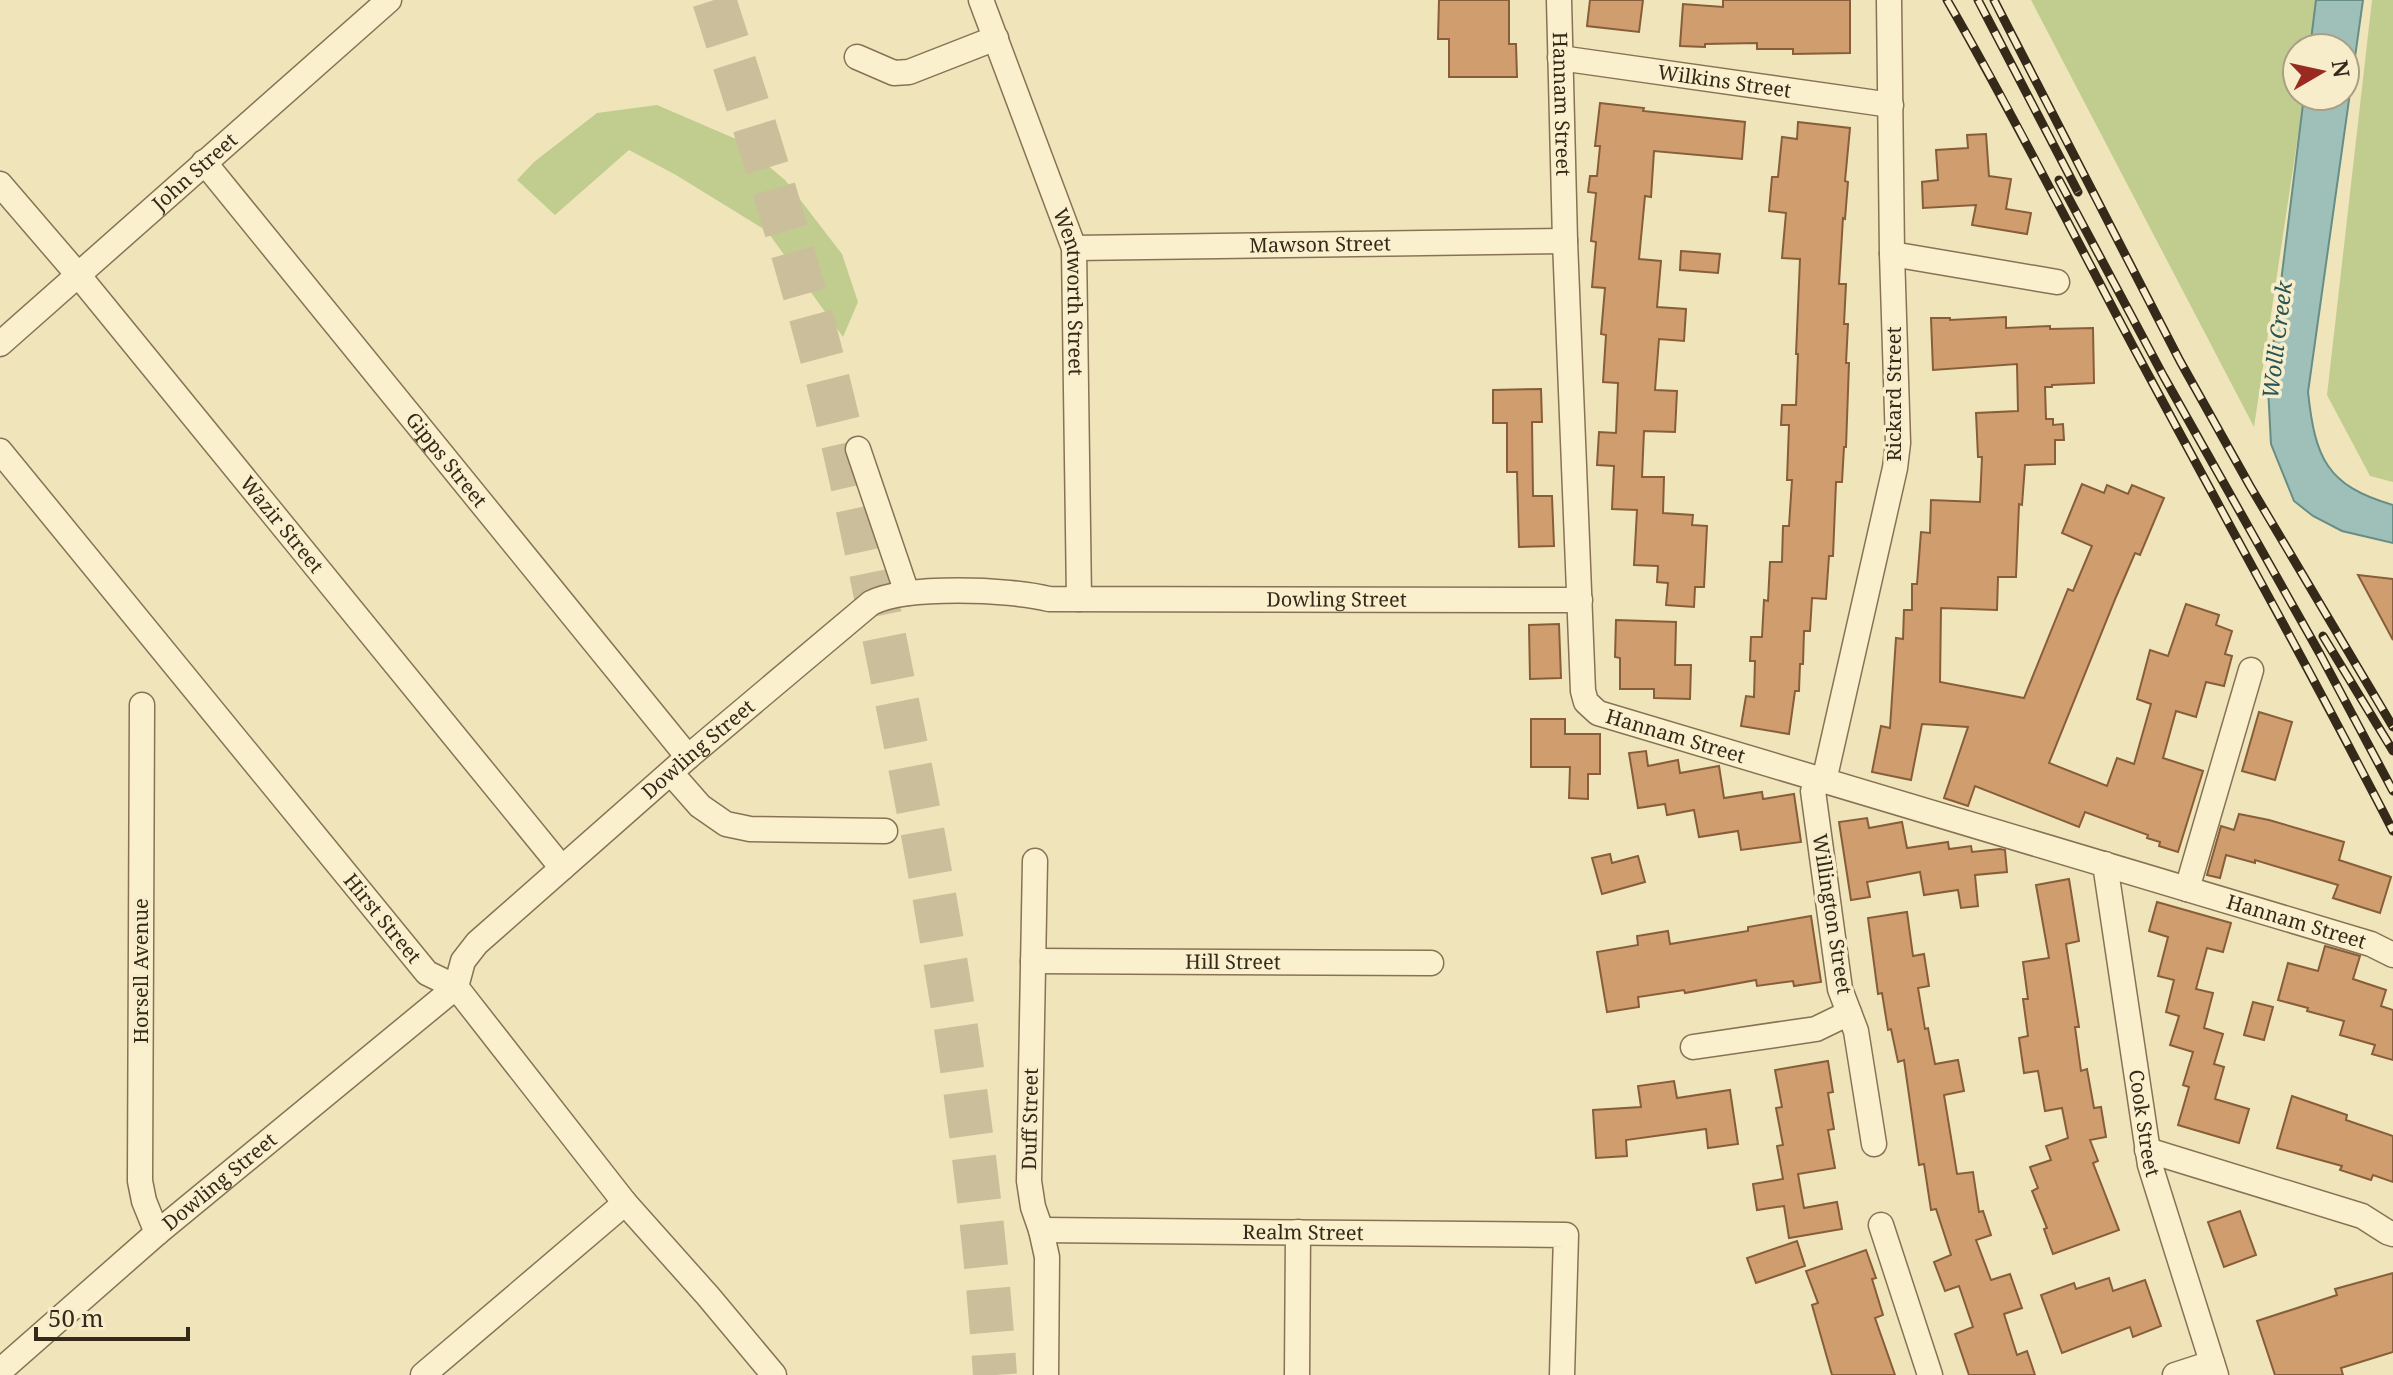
<svg xmlns="http://www.w3.org/2000/svg" width="2393" height="1375" viewBox="0 0 2393 1375" font-family="'Noto Serif',serif">
<style>
.green{fill:#c1cd8f}
.water{fill:#9fc0b9;stroke:#678d87;stroke-width:2}
.building{fill:#d09e6e;stroke:#875e39;stroke-width:2}
.lines{fill:none;stroke-linecap:round;stroke-linejoin:round}
.motorway-tunnel{stroke:#cbbf9b;stroke-width:44;stroke-dasharray:44 22;stroke-linecap:butt}
.minor-casing{stroke:#877354;stroke-width:27}
.minor{stroke:#faf0ce;stroke-width:24}
.rail-casing{stroke:#35291a;stroke-width:9}
.rail{stroke:#f7edcb;stroke-width:6;stroke-dasharray:18;stroke-linecap:butt}
.labels{text-anchor:middle;stroke-width:7;stroke-linejoin:round;paint-order:stroke}
.street-label{font-size:20px;fill:#35291a;stroke:#f7edcb}
.water-label{font-size:22px;font-style:italic;fill:#285556;stroke:#f7edcb}
</style>
<rect width="100%" height="100%" fill="#f0e4bb"/>
<g class="green">
<polygon points="2031,0 2319,0 2311,48 2297,48 2297,96 2304,96 2254,427"/>
<polygon points="2372,0 2393,0 2393,482 2370,476 2327,395"/>
<polygon points="657,105 736,139 785,180 842,254 858,302 843,337 767,231 676,175 629,150 555,215 517,180 534,162 597,113"/>
</g>
<path class="water" d="M2316 0H2363L2308 392C2315 457 2326 486 2393 505V543L2342 531 2313 516 2294 501 2271 444 2268 387 2304 96H2345V48H2310Z"/>
<g class="building">
<polygon points="1439,0 1509,0 1509,44 1516,44 1517,77 1449,77 1449,39 1438,39"/>
<polygon points="1590,0 1643,0 1639,32 1587,26"/>
<polygon points="1723,0 1850,0 1850,53 1793,54 1793,49 1757,49 1757,43 1705,44 1705,47 1680,46 1683,4 1723,7"/>
<polygon points="1600,103 1644,108 1643,111 1745,122 1742,159 1654,151 1651,197 1645,196 1639,259 1661,261 1657,307 1686,309 1684,341 1659,339 1655,390 1677,391 1675,432 1644,431 1642,477 1664,477 1663,513 1693,515 1692,525 1707,526 1704,587 1695,587 1694,607 1666,605 1668,583 1657,582 1658,566 1634,565 1637,510 1612,509 1614,466 1597,465 1599,432 1616,433 1618,383 1603,382 1606,335 1601,334 1605,288 1592,287 1596,242 1591,241 1596,193 1588,192 1590,176 1597,176 1600,146 1595,146"/>
<polygon points="1798,122 1850,128 1845,181 1848,182 1845,219 1843,218 1839,284 1846,284 1844,324 1848,324 1846,363 1849,363 1846,447 1844,447 1842,482 1836,482 1833,556 1829,556 1826,599 1812,598 1810,631 1804,631 1803,664 1800,664 1799,691 1795,691 1789,734 1741,726 1746,696 1754,697 1755,661 1750,661 1751,637 1762,637 1764,600 1768,601 1770,562 1782,562 1783,526 1789,526 1792,480 1787,480 1789,425 1781,425 1782,405 1796,405 1798,354 1796,354 1800,259 1782,258 1786,213 1769,211 1772,177 1778,177 1782,137 1797,139"/>
<polygon points="1986,134 1989,176 2011,179 2006,209 2031,213 2027,234 1972,225 1976,205 1923,208 1922,182 1938,180 1936,150 1968,148 1967,135"/>
<polygon points="1681,251 1720,254 1718,273 1680,270"/>
<polygon points="2006,317 2006,328 2050,326 2050,329 2093,328 2094,383 2052,385 2052,387 2045,387 2046,419 2053,419 2053,425 2063,424 2064,440 2055,440 2055,464 2025,465 2022,505 2019,504 2016,577 1998,577 1997,610 1941,608 1940,682 2024,698 2068,589 2073,591 2092,546 2062,533 2082,484 2104,493 2107,485 2128,494 2132,485 2164,498 2140,555 2135,553 2116,597 2049,763 2107,786 2117,758 2134,764 2151,704 2137,699 2150,650 2168,656 2186,604 2219,615 2216,625 2232,631 2225,654 2232,656 2224,686 2206,682 2196,717 2176,711 2163,758 2203,771 2178,852 2159,846 2160,842 2147,838 2148,835 2085,812 2079,827 1975,786 1968,806 1944,798 1968,727 1922,724 1911,780 1872,772 1881,726 1890,728 1896,638 1903,639 1904,610 1912,610 1912,584 1917,584 1921,532 1930,533 1931,500 1980,502 1982,457 1978,457 1976,413 2018,411 2017,364 1933,370 1931,318 1950,318 1950,320"/>
<polygon points="1541,389 1542,422 1532,422 1533,496 1552,496 1554,546 1519,547 1517,472 1507,472 1507,423 1493,423 1493,390"/>
<polygon points="2358,575 2393,579 2393,640"/>
<polygon points="1616,620 1676,622 1675,665 1691,665 1690,699 1654,698 1654,689 1620,689 1620,658 1615,657"/>
<polygon points="1559,624 1561,678 1530,679 1529,625"/>
<polygon points="2259,712 2292,722 2275,780 2242,771"/>
<polygon points="1531,719 1565,719 1565,734 1600,734 1600,774 1588,774 1588,799 1569,798 1570,767 1531,767"/>
<polygon points="1646,751 1648,766 1678,760 1680,773 1719,766 1724,798 1762,792 1763,799 1794,794 1801,842 1741,850 1738,831 1699,837 1694,810 1667,815 1665,804 1638,808 1629,753"/>
<polygon points="2239,814 2269,820 2344,842 2339,860 2391,877 2380,913 2333,898 2338,885 2255,860 2255,863 2226,855 2220,878 2207,875 2221,826 2234,830"/>
<polygon points="1867,818 1869,828 1902,822 1907,848 1948,842 1949,849 1971,846 1972,852 2000,849 2005,850 2007,872 1975,875 1978,906 1961,908 1958,890 1924,895 1920,872 1867,882 1870,897 1851,900 1839,822"/>
<polygon points="1610,854 1612,863 1638,856 1645,882 1602,894 1592,858"/>
<polygon points="2069,879 2079,941 2066,944 2079,1027 2075,1027 2081,1071 2087,1069 2094,1108 2101,1107 2106,1137 2090,1140 2098,1161 2093,1163 2119,1230 2053,1254 2044,1229 2047,1228 2032,1191 2038,1188 2030,1167 2051,1160 2046,1146 2068,1138 2062,1108 2045,1111 2038,1071 2024,1073 2019,1038 2028,1036 2023,999 2028,999 2023,962 2049,958 2036,885"/>
<polygon points="2157,902 2231,923 2223,952 2207,948 2196,989 2213,993 2204,1028 2223,1034 2214,1064 2224,1067 2215,1099 2249,1109 2239,1143 2178,1125 2189,1087 2183,1085 2193,1052 2170,1045 2179,1016 2166,1012 2174,980 2158,976 2168,937 2149,931"/>
<polygon points="1907,912 1913,956 1924,954 1929,986 1918,988 1925,1029 1928,1028 1935,1064 1958,1060 1964,1091 1944,1095 1957,1174 1973,1172 1979,1212 1983,1211 1991,1235 1976,1240 1991,1280 2010,1274 2022,1308 2004,1314 2017,1355 2027,1351 2035,1375 1969,1375 1955,1334 1973,1327 1959,1286 1945,1291 1934,1262 1951,1255 1936,1209 1931,1210 1924,1164 1919,1165 1904,1060 1898,1062 1891,1029 1888,1030 1882,993 1878,994 1868,918"/>
<polygon points="1811,916 1821,982 1794,986 1793,981 1757,986 1756,980 1685,993 1684,990 1638,997 1639,1007 1607,1012 1597,952 1638,945 1637,936 1668,931 1670,944 1748,931 1748,927"/>
<polygon points="2325,946 2360,956 2353,979 2386,990 2381,1006 2393,1010 2393,1060 2372,1054 2375,1045 2340,1035 2344,1021 2307,1011 2308,1008 2278,1000 2288,963 2318,971"/>
<polygon points="2253,1002 2273,1007 2264,1040 2244,1035"/>
<polygon points="1828,1061 1833,1092 1828,1093 1834,1129 1828,1130 1835,1168 1798,1174 1804,1208 1837,1202 1842,1229 1789,1238 1784,1206 1757,1210 1753,1184 1783,1179 1777,1146 1783,1145 1776,1108 1782,1107 1775,1070"/>
<polygon points="1674,1081 1677,1098 1730,1090 1738,1144 1708,1148 1706,1129 1626,1140 1627,1156 1596,1158 1593,1110 1641,1107 1638,1086"/>
<polygon points="2292,1096 2347,1115 2346,1120 2393,1136 2393,1182 2373,1175 2371,1180 2340,1170 2342,1166 2277,1148"/>
<polygon points="2240,1211 2256,1255 2224,1267 2208,1222"/>
<polygon points="1797,1241 1805,1266 1756,1283 1747,1258"/>
<polygon points="1866,1250 1876,1278 1872,1279 1883,1315 1875,1318 1895,1375 1832,1375 1812,1305 1818,1303 1806,1271"/>
<polygon points="2393,1273 2393,1352 2341,1368 2343,1375 2275,1375 2257,1321 2337,1295 2335,1289"/>
<polygon points="2109,1278 2113,1291 2145,1280 2161,1326 2133,1337 2130,1327 2062,1353 2041,1295 2074,1283 2076,1289"/>
</g>
<g class="lines">
<path class="motorway-tunnel" d="M714 0C756 130 798 261 831 393 860 510 882 628 906 746 947 953 981 1164 995 1375"/>
<g class="minor-casing">
<g id="minor">
<path id="s1" d="M981 0 1074 248 1079 599"/>
<path id="s2" d="M1559 0 1565 241 1583 691 1586 702 1598 713 2371 944 2393 955"/>
<polyline points="857,57 894,73 909,72 996,38"/>
<path id="s3" d="M1560 58 1891 105"/>
<path id="s4" d="M204 162 688 757"/>
<path id="s5" d="M0 184 79 276 562 868"/>
<path id="s6" d="M1074 248 1565 241"/>
<polyline points="1892,254 2057,282"/>
<path id="s7" d="M0 344 389 0"/>
<polyline points="858,449 907,593"/>
<path id="s8" d="M0 451 427 973 456 987 625 1203 708 1296 774 1375"/>
<polyline points="142,705 140,1181 144,1201 157,1233"/>
<polyline points="671,773 700,806 726,824 750,829 885,831"/>
<polyline points="1035,861 1029,1181 1033,1207 1041,1230 1047,1257 1046,1375"/>
<path id="s9" d="M2105 864 2150 1165 2216 1375"/>
<polyline points="2187,889 2251,670"/>
<path id="s10" d="M1033 961 1431 963"/>
<polyline points="1693,1047 1816,1029 1849,1013"/>
<polyline points="1874,1144 1856,1031 1840,989 1813,791 1826,772 1895,468 1898,443 1892,254 1889,0"/>
<polyline points="2147,1150 2362,1216 2387,1232 2393,1234"/>
<polyline points="1881,1225 1930,1375"/>
<path id="s11" d="M1041 1230 1566 1235 1562 1375"/>
<path id="s12" d="M0 1371 157 1233 456 987 463 961 477 943 688 757 871 603C906 585 1009 589 1049 599L1580 600"/>
<polyline points="423,1375 625,1203"/>
<polyline points="1297,1375 1298,1232"/>
<polyline points="2175,1375 2212,1363"/>
</g>
</g>
<use href="#minor" class="minor"/>
<g class="rail-casing">
<g id="rail">
<path d="M1947 0C2019 124 2082 252 2150 378 2231 529 2315 679 2393 831"/>
<polyline points="1978,0 2078,192"/>
<polyline points="1994,0 2180,361 2250,486 2393,727"/>
<polyline points="2059,180 2164,377 2320,654 2393,791"/>
<polyline points="2323,636 2393,751"/>
</g>
</g>
<use href="#rail" class="rail"/>
</g>
<g class="labels">
<g class="street-label">
<text dy="7" stroke="none"><textPath href="#s3" startOffset="166">Wilkins Street</textPath></text>
<text dy="7" stroke="none"><textPath href="#s2" startOffset="104">Hannam Street</textPath></text>
<text dy="7" stroke="none"><textPath href="#s7" startOffset="260">John Street</textPath></text>
<text dy="7" stroke="none"><textPath href="#s6" startOffset="246">Mawson Street</textPath></text>
<text dy="7" stroke="none"><textPath href="#s1" startOffset="308">Wentworth Street</textPath></text>
<text transform="translate(1894 394) rotate(-90)" y="7">Rickard Street</text>
<text dy="7" stroke="none"><textPath href="#s4" startOffset="384">Gipps Street</textPath></text>
<text dy="7" stroke="none"><textPath href="#s5" startOffset="442">Wazir Street</textPath></text>
<text dy="7" stroke="none"><textPath href="#s12" startOffset="1634">Dowling Street</textPath></text>
<text dy="7" stroke="none"><textPath href="#s2" startOffset="800">Hannam Street</textPath></text>
<text dy="7" stroke="none"><textPath href="#s12" startOffset="940">Dowling Street</textPath></text>
<text transform="translate(1832 914) rotate(81)" y="7">Willington Street</text>
<text dy="7" stroke="none"><textPath href="#s8" startOffset="604">Hirst Street</textPath></text>
<text dy="7" stroke="none"><textPath href="#s2" startOffset="1448">Hannam Street</textPath></text>
<text dy="7" stroke="none"><textPath href="#s10" startOffset="200">Hill Street</textPath></text>
<text transform="translate(141 971) rotate(-90)" y="7">Horsell Avenue</text>
<text transform="translate(1030 1119) rotate(-89)" y="7">Duff Street</text>
<text dy="7" stroke="none"><textPath href="#s9" startOffset="262">Cook Street</textPath></text>
<text dy="7" stroke="none"><textPath href="#s12" startOffset="290">Dowling Street</textPath></text>
<text dy="7" stroke="none"><textPath href="#s11" startOffset="262">Realm Street</textPath></text>
</g>
<g class="water-label">
<text transform="translate(2277 340) rotate(-83)" y="8">Wolli Creek</text>
</g>
</g>
<g transform="translate(2321 72) rotate(81)"><circle r="38" fill="#f7edcb" stroke="#a99f84" stroke-width="2"/>
<path d="M0-6L14 30L0 20L-14 30Z" fill="#992a22"/>
<text y="-12" font-size="22" font-weight="bold" text-anchor="middle" fill="#35291a">N</text>
</g>
<path d="M36 1327v12h152v-12" fill="none" stroke="#35291a" stroke-width="4"/>
<text x="48" y="1327" font-size="24" fill="#35291a" stroke="#f7edcb" stroke-width="6" paint-order="stroke">50 m</text>
</svg>
